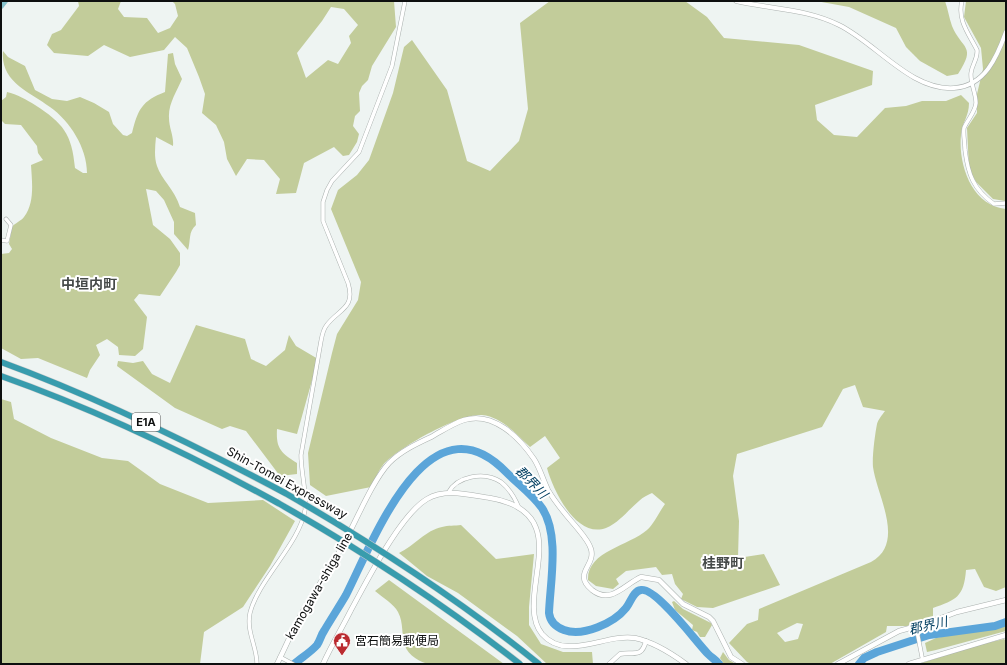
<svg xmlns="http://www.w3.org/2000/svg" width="1007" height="665" viewBox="0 0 1007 665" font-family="Inter,'Noto Sans JP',sans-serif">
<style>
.green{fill:#c2cc9a;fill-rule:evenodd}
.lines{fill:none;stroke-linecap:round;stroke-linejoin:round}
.river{stroke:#5ba5d9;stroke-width:8}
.minor-casing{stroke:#abb1af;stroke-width:4.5}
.tertiary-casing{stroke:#abb1af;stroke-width:5}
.secondary-casing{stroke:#abb1af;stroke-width:5.5}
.primary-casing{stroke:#cfcfcf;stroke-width:6}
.motorway-casing{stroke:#cfcfcf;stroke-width:7}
.minor{stroke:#fff;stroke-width:3.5}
.tertiary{stroke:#fff;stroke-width:4}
.secondary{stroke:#fff;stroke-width:4.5}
.primary{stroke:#88c4ce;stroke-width:5.5}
.motorway{stroke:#389cad;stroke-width:6}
.motorway-bridge-casing{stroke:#cfcfcf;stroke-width:7;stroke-linecap:butt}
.motorway-bridge{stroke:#389cad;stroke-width:6}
.labels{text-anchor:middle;stroke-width:4;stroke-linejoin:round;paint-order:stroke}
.shield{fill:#fff;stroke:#565757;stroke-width:1}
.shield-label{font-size:11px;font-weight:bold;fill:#0d0f0f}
.street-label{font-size:12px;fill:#0d0f0f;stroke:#fff}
.poi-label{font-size:12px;fill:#0d0f0f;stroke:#fff;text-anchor:start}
.water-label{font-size:13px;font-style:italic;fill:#003e60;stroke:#fff}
.quarter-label{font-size:14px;font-weight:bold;fill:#454948;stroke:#fff}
</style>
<rect width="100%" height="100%" fill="#eef4f2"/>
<g class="green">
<path d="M78 1H121L118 9 124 17 147 18 158 33 170 28 178 16 175 4 172 1H394L396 27 372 66 368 80 362 86 359 93 360 111 355 116 353 126 359 134 357 142 349 155 343 156 334 147 304 163 296 193 276 194 280 179 264 160 247 159 236 176 227 159 224 142 216 125 202 113 205 94 199 77 187 48 175 37 164 50 130 57 104 45 88 56 54 53 47 45 52 34 61 30 79 6ZM331 7 344 9 358 25 349 36 351 43 338 64 328 60 306 78 297 53 322 21Z"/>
<path d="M550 1H685L707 17 724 38 799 45 873 71 872 85 815 105 817 120 834 135 857 137 885 108 906 106 922 101H946L961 95 969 103C969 117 962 122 961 135 958 165 972 206 1006 209V587L996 591 984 587 975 569 966 570C964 597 956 600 933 608V618L907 626H887L886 632 830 664H751L747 662 729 643 747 624 758 620 759 609 871 562C906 543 877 496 873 467 872 457 875 434 877 424 878 420 882 415 885 411L863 407 855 385 843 389 822 427 737 454 733 476 739 521 738 558 764 554 780 585 713 608 697 607 681 599 683 594 675 584 672 574 662 575 656 567 626 571 616 579 619 584 613 589 596 586 588 580C587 551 629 546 647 530 654 524 659 512 665 504L652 493C648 495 643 497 639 501 628 510 620 522 606 528 576 539 553 490 547 468L560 458 545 436 530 447C516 434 502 417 482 415 460 413 397 448 383 465 378 471 375 480 371 487L326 496 310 485 308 453 332 353 337 334 358 300 361 282 331 209 338 190 357 175 369 160 393 93 404 47 412 40 447 90 467 161 490 171 519 141 528 109 520 23ZM797 623 803 624 798 639 785 642 777 633Z"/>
<path d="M816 1H945C948 9 949 18 952 26 962 50 977 45 958 74L947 76 920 61 906 47 896 28 849 7Z"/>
<polygon points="966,1 1006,1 1005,201 993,199 976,182 969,169 967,128 977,113 977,94 983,69 981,48 964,17"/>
<path d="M3 51 8 57 25 66 35 90 52 99 67 101 80 97 94 103 109 112 113 124 123 135 127 136 132 133C138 109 142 101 165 92L168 54 173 53 175 64 182 79C177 91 168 104 169 118 169 128 174 136 173 146L156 137C155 147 154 157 157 166 161 179 175 190 180 207L195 213 196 225C188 232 191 240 188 250L174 234V222L164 200 156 191 146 189 153 225 170 239 180 253V265L176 272 160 296 139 294 134 300 147 317 143 349 135 356 119 355 118 347 107 339 96 345 100 355 90 370 87 378 38 358 21 359 1 348V254L9 253 12 249 9 244 12 227C15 223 21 221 24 217 35 203 32 182 31 165L43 160 38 153 37 146 21 125 5 124 1 120V101L6 97 7 92C17 94 27 100 35 105 63 123 72 134 75 168L83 173H87C87 148 70 121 50 107 30 92 0 82 3 51Z"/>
<path d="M196 325 245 339 251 359 266 366 285 350 289 335 296 346 318 359 297 434 277 429C276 448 280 452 297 463V474L280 476 246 431 230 426 222 429 175 408 117 366 118 361 133 363 143 361 152 374 170 383Z"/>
<polygon points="1,399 11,402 14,419 51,438 102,458 128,461 160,484 208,503 263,500 295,521 270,566 243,607 204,632 200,664 1,664"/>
<path d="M461 525 496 559 534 554 529 607V625L541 644 563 652H592L593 664H547L517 636 458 593 427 576 399 553C414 546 426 530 442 527 448 525 455 526 461 525Z"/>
<path d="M389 580 504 664H429C421 663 408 655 405 646 401 636 404 623 398 612 394 604 382 597 375 591Z"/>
<polygon points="674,601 683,609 711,623 712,625 705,637 700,637 697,632 692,630 693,625 675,610 672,602"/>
<polygon points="1006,624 1006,631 936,650 927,652 925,643 936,638"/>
<polygon points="1004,639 1006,641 1006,664 918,664 982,644"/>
<polygon points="723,652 729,660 736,664 724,664 720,658"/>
</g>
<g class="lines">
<g class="river">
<path d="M294 664C301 658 311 652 317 645 320 641 321 635 324 631 331 619 339 607 346 595 373 542 428 392 506 472 518 484 533 495 542 508 560 535 550 583 549 613 550 621 556 627 564 630 583 637 614 623 626 608 631 602 633 591 641 590 656 587 697 643 708 654 712 658 716 660 719 664"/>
<polyline points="859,664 864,658 877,652 929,635 995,626 1006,622"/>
</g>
<g class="minor-casing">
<g id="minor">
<path d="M962 1C957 20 969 34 977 50 978 59 972 64 971 73 970 83 976 93 976 103 975 113 967 120 964 128 963 135 965 143 965 150 968 174 973 189 994 204L1006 203"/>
<polyline points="1,240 7,241 11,225 6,219"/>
<path d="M448 493C457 476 484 471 501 482 510 489 515 498 519 508"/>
<polyline points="916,626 922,657"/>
<polyline points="280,657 293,664"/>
<path d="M257 664C257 647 246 631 250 613 258 580 300 543 305 510 307 492 301 473 301 455L321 341C322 336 323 330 326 326 338 309 356 309 348 283L323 221V202L327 190 332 181 359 152 392 66 405 1"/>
</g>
</g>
<g class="tertiary-casing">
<g id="tertiary">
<path d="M736 1C771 9 807 9 839 25 876 43 911 91 954 88 985 86 997 57 1006 32"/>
<path d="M609 664 620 654C634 651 641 659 646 641"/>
</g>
</g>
<g class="secondary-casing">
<g id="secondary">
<path d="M277 664C284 650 290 636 297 622 311 595 330 570 344 543 356 521 373 480 389 463 401 451 416 444 431 437 442 431 452 424 464 420 493 411 519 437 534 459 540 468 543 480 548 490 556 504 567 516 578 529 583 535 589 542 591 549 596 566 572 573 592 590 611 605 625 584 641 577L659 580 683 604 709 617 713 621 731 657 742 664"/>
<path d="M323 664C331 646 342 628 351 610 367 581 400 515 427 499 445 488 470 495 490 498 508 501 529 509 536 528 548 559 521 608 542 634 566 662 606 633 635 638 654 642 671 653 686 664"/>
<polyline points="838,664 899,631 928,623 957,612 1006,600"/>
<polyline points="909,664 1006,635"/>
</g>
</g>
<g class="primary-casing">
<polyline id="primary" points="1,6 5,1"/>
</g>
<g class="motorway-casing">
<g id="motorway">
<path d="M1 362C99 398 193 444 285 493"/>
<path d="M1 376C97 410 189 454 278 503"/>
</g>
</g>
<use href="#minor" class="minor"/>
<use href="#tertiary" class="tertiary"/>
<use href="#secondary" class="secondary"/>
<use href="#primary" class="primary"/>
<use href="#motorway" class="motorway"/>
<g class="motorway-bridge-casing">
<g id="motorway-bridge">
<path d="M285 493C374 544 459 600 539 664"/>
<path d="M278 503C363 551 443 604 520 664"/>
</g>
</g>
<use href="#motorway-bridge" class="motorway-bridge"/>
</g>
<defs>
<g id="civic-pin" transform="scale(0.9)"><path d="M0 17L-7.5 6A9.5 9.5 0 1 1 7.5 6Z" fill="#ba2b30" stroke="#fff"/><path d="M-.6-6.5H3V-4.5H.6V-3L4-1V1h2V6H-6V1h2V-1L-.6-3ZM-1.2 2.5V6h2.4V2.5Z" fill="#fff"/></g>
</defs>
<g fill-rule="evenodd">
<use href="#civic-pin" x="342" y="641"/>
</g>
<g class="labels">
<rect class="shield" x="132" y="413" width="28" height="18" rx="3"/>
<g class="shield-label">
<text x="146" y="426">E1A</text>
</g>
<g class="street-label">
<text transform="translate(287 483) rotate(29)" y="4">Shin-Tomei Expressway</text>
<text transform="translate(319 586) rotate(-60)" y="4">kamogawa-shiga line</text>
</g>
<g class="poi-label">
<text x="355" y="645">宮石簡易郵便局</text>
</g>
<g class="water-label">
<text transform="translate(532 482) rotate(46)" y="5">郡界川</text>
<text transform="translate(928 625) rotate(-13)" y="5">郡界川</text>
</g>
<g class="quarter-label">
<text x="89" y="289">中垣内町</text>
<text x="723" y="568">桂野町</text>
</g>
</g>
<rect width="1007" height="665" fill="none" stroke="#0d0f0f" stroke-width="4"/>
</svg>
